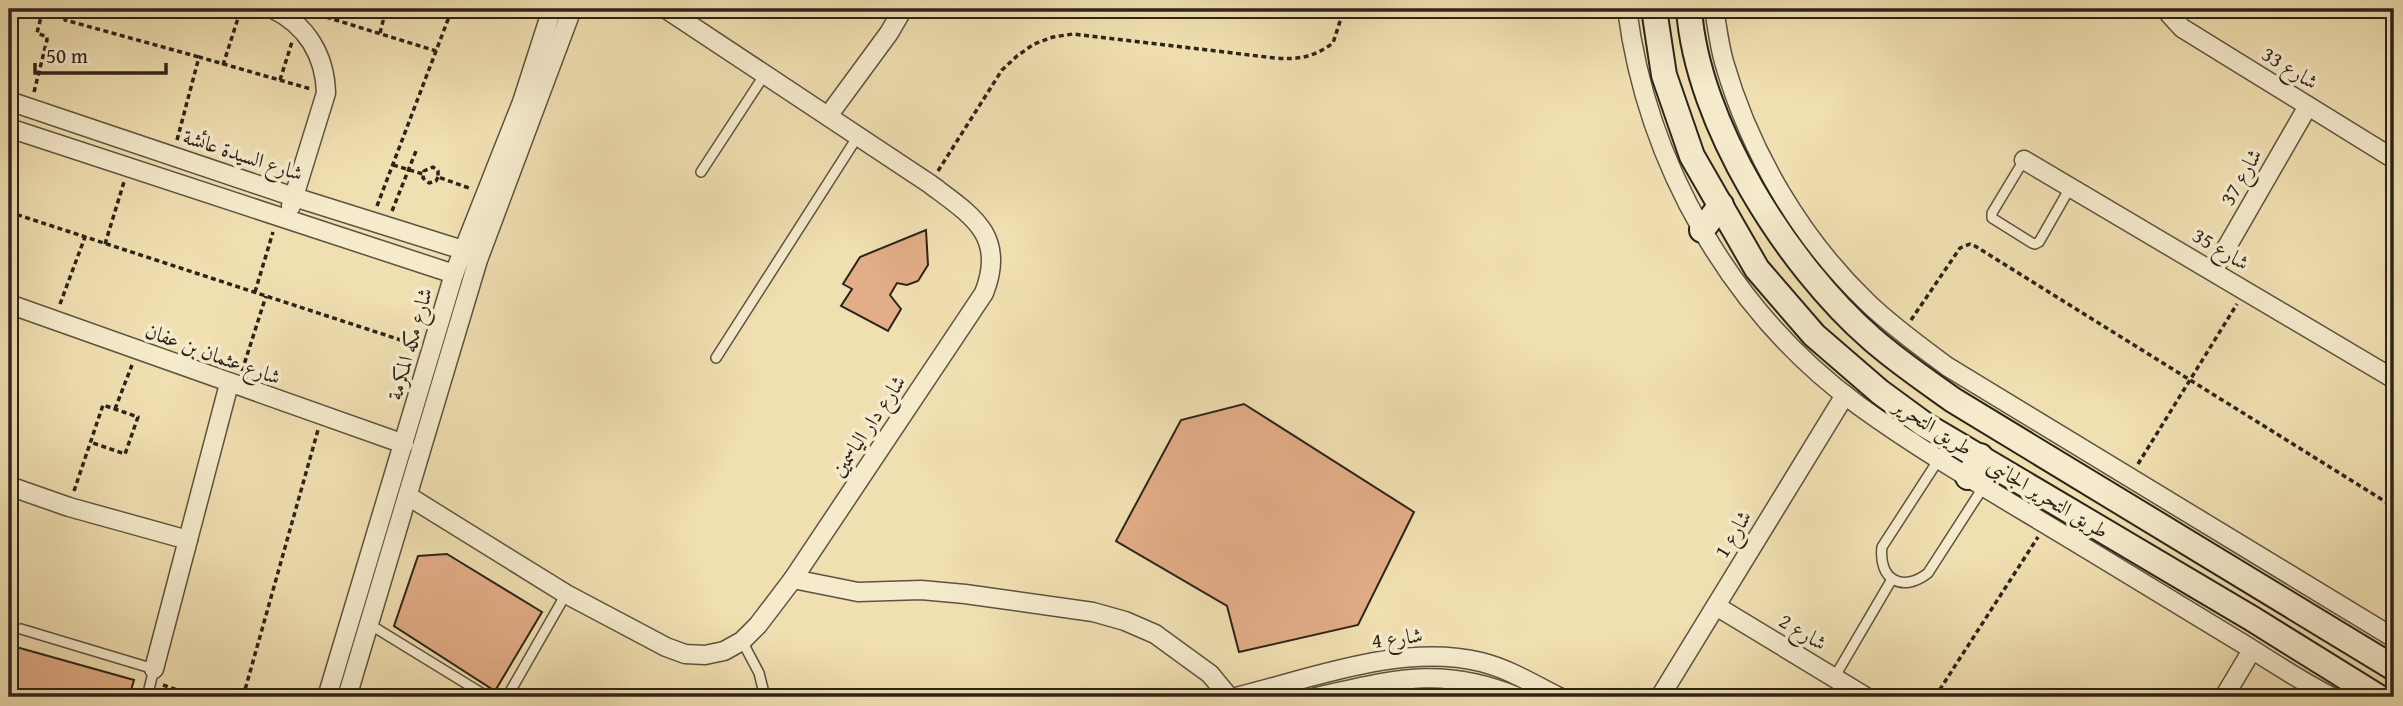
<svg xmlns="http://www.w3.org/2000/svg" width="2403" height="706" viewBox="0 0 2403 706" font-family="'Gentium Book Plus',Amiri,serif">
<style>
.building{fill:#e2ad87;stroke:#2c241a;stroke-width:2}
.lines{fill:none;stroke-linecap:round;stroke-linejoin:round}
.lane-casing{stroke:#5d5340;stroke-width:12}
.street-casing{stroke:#5d5340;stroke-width:21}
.secondary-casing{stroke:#2c241a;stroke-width:28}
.path{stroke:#2c241a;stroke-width:3.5;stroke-dasharray:5 3.5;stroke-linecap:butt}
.lane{stroke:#f5eacc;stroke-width:9}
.street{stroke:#f5eacc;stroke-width:18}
.secondary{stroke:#f5eacc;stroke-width:24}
.labels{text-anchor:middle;stroke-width:7;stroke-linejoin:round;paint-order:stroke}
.street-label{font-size:21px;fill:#2c241a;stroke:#f5eacc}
</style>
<rect width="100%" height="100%" fill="#f0dfb1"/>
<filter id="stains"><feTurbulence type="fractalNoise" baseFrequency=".00286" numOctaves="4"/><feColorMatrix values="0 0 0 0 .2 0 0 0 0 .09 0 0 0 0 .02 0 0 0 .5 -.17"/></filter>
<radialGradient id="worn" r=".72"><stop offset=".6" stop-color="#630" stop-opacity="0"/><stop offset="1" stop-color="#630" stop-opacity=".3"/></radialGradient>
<g class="building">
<polygon points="926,230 928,265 918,281 907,285 897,283 890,295 901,309 888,331 841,306 852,289 843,284 860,257"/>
<polygon points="1244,404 1414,512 1358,625 1239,652 1227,606 1116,541 1181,420"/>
<polygon points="447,554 542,612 495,691 394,626 418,556"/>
<polygon points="9,645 134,680 129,697 9,697"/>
</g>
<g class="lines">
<g class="lane-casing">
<g id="lane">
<polyline points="2024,160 1992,213 1992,218 2032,243 2035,244 2039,242 2071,186"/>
<polyline points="701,172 765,74"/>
<polyline points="716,358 858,136"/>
<path d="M1939 459 1882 547C1878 580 1903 593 1928 573L1984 486"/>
<polyline points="369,624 488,697"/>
<polyline points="21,629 154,669 147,697"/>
<polyline points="742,641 759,673 765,697"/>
<polyline points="1834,678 1892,579"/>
<polyline points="507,697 566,594"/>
</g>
</g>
<g class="street-casing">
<g id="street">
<path d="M273 9C307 25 325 56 326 93L291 206"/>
<path d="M1627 9C1647 164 1731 312 1858 405 1931 458 2010 502 2087 549 2140 581 2193 613 2245 645 2274 663 2302 682 2332 697"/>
<path d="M1714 9C1717 26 1719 44 1724 62 1750 152 1800 238 1868 303 1893 327 1921 347 1948 367L2394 638"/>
<polyline points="2167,9 2170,15 2182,28 2394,159"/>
<polyline points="9,101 294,197 463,250"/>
<polyline points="828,116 889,33 903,9"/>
<polyline points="9,128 454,274"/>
<polyline points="2024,160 2394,379"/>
<polyline points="2213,271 2308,106"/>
<polyline points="9,304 404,444"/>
<polyline points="9,486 69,507 188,540"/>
<path d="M408 496 566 594 666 647 685 654 705 655 724 651 742 641 758 625 793 579 984 293C1007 235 971 215 930 184L666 9"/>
<polyline points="793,579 858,592 921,590 965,594 1093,612 1125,621 1155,634 1210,674 1229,697"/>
<polyline points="1716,606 1866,697"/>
<polyline points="154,669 229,384"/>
<polyline points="327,697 454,274 522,102 552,9"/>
<polyline points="347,697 478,260 572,9"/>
<path d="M1236 697C1313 678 1402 643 1481 662 1509 669 1533 684 1559 697"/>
<path d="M1316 697C1393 680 1441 665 1518 697"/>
<polyline points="1660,697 1845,395"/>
<polyline points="2224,697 2252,650"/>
</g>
</g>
<g class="secondary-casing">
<g id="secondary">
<polyline points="1654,9 1664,75 1692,156 1757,269 1814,335 1880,392 1925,425 2251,618 2378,697"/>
<path d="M1689 9C1697 123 1787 265 1872 339 1897 361 1925 380 1953 400L2394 668"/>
<polyline points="1702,230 1721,205"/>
<polyline points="1968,477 1980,456"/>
</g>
</g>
<g class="path">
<polyline points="67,9 65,20 199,57"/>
<polyline points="505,9 534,15"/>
<polyline points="310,12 436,51"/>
<polyline points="380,33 386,9"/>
<polyline points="223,65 241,9"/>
<polyline points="280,80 292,42"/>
<polyline points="34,92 47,40 47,37 37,33 43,9"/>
<polyline points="177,140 199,57 311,89"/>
<polyline points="393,165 423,174"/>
<path d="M938 171 1002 70 1017 56 1034 44 1053 37 1073 34 1275 58C1298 60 1314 57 1333 43L1344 9"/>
<polyline points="438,177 436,181 429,183 423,178 424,171 433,167 438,171 438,177 469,188"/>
<polyline points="377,206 452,9"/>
<polyline points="392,211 416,151"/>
<polyline points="9,212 416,345"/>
<polyline points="105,244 124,182"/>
<polyline points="255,292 273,232"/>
<polyline points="60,304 85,237"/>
<polyline points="1911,320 1960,248 1970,244 1975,246 2394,507"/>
<polyline points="242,371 266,296"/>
<polyline points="115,409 132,365"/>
<polyline points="2138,464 2237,304"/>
<polyline points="74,491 103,405 138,417 125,454 90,442"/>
<polyline points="163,685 197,697"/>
<polyline points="243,697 318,430"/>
<polyline points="1935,697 2038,537"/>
</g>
<use href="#lane" class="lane"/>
<use href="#street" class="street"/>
<use href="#secondary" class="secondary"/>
</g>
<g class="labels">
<g class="street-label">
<text transform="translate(2290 68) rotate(32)" y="7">شارع 33</text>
<text transform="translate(243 155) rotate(18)" y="7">شارع السيدة عائشة</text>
<text transform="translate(2241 177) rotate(-60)" y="7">شارع 37</text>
<text transform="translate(2221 249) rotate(31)" y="7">شارع 35</text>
<text transform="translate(410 344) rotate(-74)" y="7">شارع مكه المكرمة</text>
<text transform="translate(213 354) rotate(20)" y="7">شارع عثمان بن عفان</text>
<text transform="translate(868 426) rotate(-56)" y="7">شارع دار الياسمين</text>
<text transform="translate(1933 427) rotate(32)" y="7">طريق التحرير</text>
<text transform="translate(2048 498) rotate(31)" y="7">طريق التحرير الجانبى</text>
<text transform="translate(1733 534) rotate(-59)" y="7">شارع 1</text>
<text transform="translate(1803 632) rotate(31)" y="7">شارع 2</text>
<text transform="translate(1397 638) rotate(-7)" y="7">شارع 4</text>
</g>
</g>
<rect width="2403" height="706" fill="none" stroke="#f0dfb1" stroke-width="35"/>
<rect x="10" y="10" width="2382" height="685" fill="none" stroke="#2c241a" stroke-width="3.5"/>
<rect x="18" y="18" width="2368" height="671" fill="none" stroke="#2c241a" stroke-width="2"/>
<path d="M35 63v10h131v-10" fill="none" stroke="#2c241a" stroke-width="3.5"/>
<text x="46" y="63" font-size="21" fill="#2c241a" stroke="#f5eacc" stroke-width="5" paint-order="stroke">50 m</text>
<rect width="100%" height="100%" filter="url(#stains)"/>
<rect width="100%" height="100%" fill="url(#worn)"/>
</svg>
